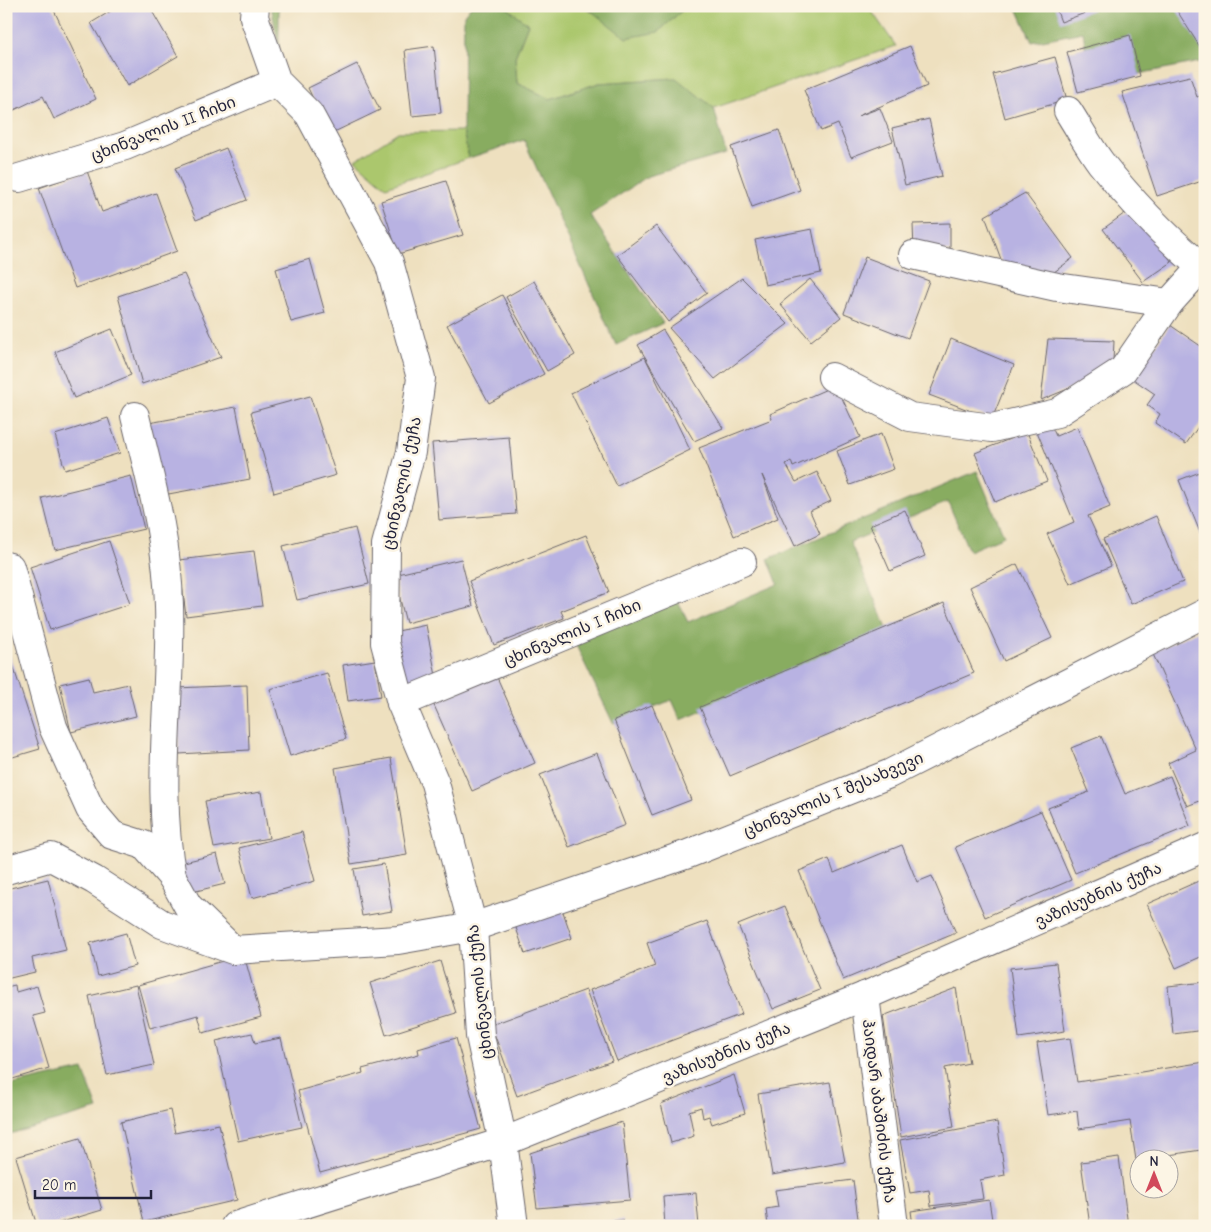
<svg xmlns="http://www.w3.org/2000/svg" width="1211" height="1232" viewBox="0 0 1211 1232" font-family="'Comic Neue','Noto Sans Georgian',sans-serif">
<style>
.green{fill:#abc76d;stroke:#667454}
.forest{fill:#88ac60;stroke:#55674e}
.building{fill:#b8b2e2}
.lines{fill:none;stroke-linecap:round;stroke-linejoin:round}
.minor-casing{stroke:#696469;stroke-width:30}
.minor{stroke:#fff;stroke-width:28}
.labels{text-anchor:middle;stroke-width:5;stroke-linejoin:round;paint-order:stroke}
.street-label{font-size:16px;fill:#22223b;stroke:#fcf5e5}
</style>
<rect width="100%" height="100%" fill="#fcf5e5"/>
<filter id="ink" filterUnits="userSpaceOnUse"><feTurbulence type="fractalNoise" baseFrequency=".02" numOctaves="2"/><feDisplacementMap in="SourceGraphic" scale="10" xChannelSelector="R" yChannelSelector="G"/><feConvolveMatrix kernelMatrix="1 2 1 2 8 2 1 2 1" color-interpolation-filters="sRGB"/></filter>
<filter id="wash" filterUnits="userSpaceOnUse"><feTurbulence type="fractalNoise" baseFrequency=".0096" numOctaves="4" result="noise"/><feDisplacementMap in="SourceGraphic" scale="20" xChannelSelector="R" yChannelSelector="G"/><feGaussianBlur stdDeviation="1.12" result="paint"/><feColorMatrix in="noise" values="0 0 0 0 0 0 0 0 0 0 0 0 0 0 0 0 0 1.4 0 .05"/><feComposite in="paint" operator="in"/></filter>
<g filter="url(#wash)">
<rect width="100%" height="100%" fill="#eee0bf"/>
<g class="green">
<polygon points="505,6 585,6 589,11 658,32 687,6 868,6 896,46 714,108 675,78 599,83 550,99 517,83 515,57 528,24"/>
<polygon points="463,131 469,158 386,187 355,160 398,132"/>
</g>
<g class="forest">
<polygon points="271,6 279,6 279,48"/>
<polygon points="471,6 505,6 528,24 515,57 517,83 550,99 599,83 676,78 714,108 726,154 648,176 590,215 663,323 616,345 524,140 469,158 463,131 464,15"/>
<polygon points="585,6 687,6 658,32 626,38"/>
<polygon points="1016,6 1196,6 1205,21 1205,61 1091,83 1083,32 1032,42"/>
<polygon points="977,471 1004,536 969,551 948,502 850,542 889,633 681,720 672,700 613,723 573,639 674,594 688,622 778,584 768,559"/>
<polygon points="83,1069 98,1109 6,1135 6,1086"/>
</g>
<g id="blocks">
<g class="building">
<polygon points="6,6 52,6 96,99 54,119 43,96 6,114"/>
<polygon points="119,6 149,6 178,56 127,86 91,23"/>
<polygon points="1055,6 1091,6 1093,10 1061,22"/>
<polygon points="1174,6 1205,6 1205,55"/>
<polygon points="1130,35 1140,76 1078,92 1067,52"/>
<polygon points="434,46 441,113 412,116 405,50"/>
<polygon points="910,46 927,86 858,116 880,108 893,141 851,157 838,124 821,131 804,90"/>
<polygon points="1055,57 1067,100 1005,118 993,74"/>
<polygon points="357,64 380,110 330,134 308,88"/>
<polygon points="1190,76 1197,97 1205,94 1205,180 1157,196 1122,92"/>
<polygon points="929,119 942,176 905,185 892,128"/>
<polygon points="779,130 800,190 752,207 731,147"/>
<polygon points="226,148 247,200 196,220 175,168"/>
<polygon points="87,171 102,212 156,193 177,251 75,288 39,188"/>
<polygon points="446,181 463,235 398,254 381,201"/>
<polygon points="1025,193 1073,258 1042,281 1005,270 985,216"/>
<polygon points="1132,208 1172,262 1143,282 1103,229"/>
<polygon points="950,223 950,251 914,252 913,224"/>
<polygon points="656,226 707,293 668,322 617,255"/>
<polygon points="812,229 821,273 765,285 755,240"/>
<polygon points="865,257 929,281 908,338 844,313"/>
<polygon points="310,259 325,313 291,322 276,269"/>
<polygon points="184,274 221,357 142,384 118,296"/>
<polygon points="742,278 788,324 715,379 669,328"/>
<polygon points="810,279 841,317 811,341 780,304"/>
<polygon points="534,281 575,355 547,371 506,297"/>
<polygon points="502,295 544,374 489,403 447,325"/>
<polygon points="1170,325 1205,349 1205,417 1186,444 1155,423 1160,414 1147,405 1155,394 1133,379"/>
<polygon points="112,329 131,375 74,398 55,352"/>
<polygon points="663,330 723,428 694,441 638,345"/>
<polygon points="951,339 1014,365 992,419 929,395"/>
<polygon points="1048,339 1114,341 1113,361 1085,382 1041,400"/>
<polygon points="645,357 690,450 617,486 571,393"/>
<polygon points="836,385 860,437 793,467 791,461 786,464 796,482 817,472 831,501 810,511 820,534 795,546 762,475 778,518 734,536 699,448 772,419 770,414"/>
<polygon points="310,396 336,475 274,493 251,412"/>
<polygon points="236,407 250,479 163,495 149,423"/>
<polygon points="108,418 120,453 65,470 55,435"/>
<polygon points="1050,423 1056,436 1077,427 1110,507 1088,516 1111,566 1070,584 1047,534 1074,522 1036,429"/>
<polygon points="1027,432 1047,481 995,502 975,453"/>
<polygon points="881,434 894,469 850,485 837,451"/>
<polygon points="509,437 516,514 439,520 432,443"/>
<polygon points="1205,470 1205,545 1179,480"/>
<polygon points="131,476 144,529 55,550 42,498"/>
<polygon points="905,510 925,556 890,571 870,525"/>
<polygon points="1156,516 1183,582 1131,604 1103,539"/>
<polygon points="355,528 369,584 297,600 283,546"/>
<polygon points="586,535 609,592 561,611 564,618 494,645 469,581"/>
<polygon points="109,541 130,604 50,630 30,567"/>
<polygon points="254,551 262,606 186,616 179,560"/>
<polygon points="461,559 473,606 406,623 394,575"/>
<polygon points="1017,564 1052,638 1004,661 970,587"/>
<polygon points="944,603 974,673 730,776 700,707"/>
<polygon points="426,625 437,681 404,688 393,632"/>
<polygon points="1205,628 1205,654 1202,655 1205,660 1205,799 1187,806 1168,763 1196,750 1152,652"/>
<polygon points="6,644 40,749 6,759"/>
<polygon points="375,660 381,696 348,701 343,665"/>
<polygon points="327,673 346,739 290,756 270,689"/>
<polygon points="496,675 535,763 472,791 433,703"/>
<polygon points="89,677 93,692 128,684 136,716 71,732 60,684"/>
<polygon points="247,685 249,750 179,754 176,688"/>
<polygon points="652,705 691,800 652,815 614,720"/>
<polygon points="1101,736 1125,794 1170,776 1190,826 1075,873 1048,808 1089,792 1071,748"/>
<polygon points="597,753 625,825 569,847 540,775"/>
<polygon points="391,758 407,855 351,864 335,768"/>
<polygon points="261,792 269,838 214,848 205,801"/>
<polygon points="1041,811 1071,880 985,917 955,847"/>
<polygon points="302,832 315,881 252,898 239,848"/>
<polygon points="902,845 917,882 932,876 956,933 843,980 799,871 829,859 834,873"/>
<polygon points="217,854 225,884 188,893 180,863"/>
<polygon points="384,864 392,911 362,916 354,869"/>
<polygon points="48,879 66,950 32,958 35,972 6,979 6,889"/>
<polygon points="1203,879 1205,955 1176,968 1147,904"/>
<polygon points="560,903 572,938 525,954 513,919"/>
<polygon points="785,906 820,990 773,1009 738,925"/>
<polygon points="707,921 742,1014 617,1061 590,990 655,966 647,943"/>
<polygon points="126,933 135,966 98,976 90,943"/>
<polygon points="244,955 261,1017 203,1033 198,1015 150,1028 138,985"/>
<polygon points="440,961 456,1013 386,1035 370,983"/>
<polygon points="1056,963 1065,1031 1019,1038 1010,968"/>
<polygon points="1205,982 1205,1030 1173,1034 1168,986"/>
<polygon points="15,985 16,992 37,986 45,1013 33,1016 49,1068 6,1081 6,987"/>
<polygon points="136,985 154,1065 107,1075 89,996"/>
<polygon points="956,988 969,1063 945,1068 954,1127 901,1137 883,1016"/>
<polygon points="586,990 612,1061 517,1096 491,1025"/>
<polygon points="252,1033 255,1043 281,1038 302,1127 238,1141 216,1041"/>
<polygon points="456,1038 481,1129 320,1173 298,1091 363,1073 362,1069 419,1054 418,1049"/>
<polygon points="1070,1038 1077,1082 1205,1062 1205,1166 1201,1150 1136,1160 1130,1121 1079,1129 1077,1111 1048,1115 1037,1043"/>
<polygon points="734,1075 745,1113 712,1124 709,1116 703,1118 701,1107 689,1111 694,1136 671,1143 661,1104"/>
<polygon points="830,1082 845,1162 772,1175 758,1094"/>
<polygon points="170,1110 175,1133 219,1124 237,1200 144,1222 121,1122"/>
<polygon points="622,1122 630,1200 537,1208 530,1153"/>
<polygon points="997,1122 1005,1175 980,1180 983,1199 931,1206 929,1190 910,1193 900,1140"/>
<polygon points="80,1138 102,1210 49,1226 37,1226 16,1157"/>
<polygon points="1119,1157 1128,1226 1090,1226 1081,1162"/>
<polygon points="853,1180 859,1226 768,1226 766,1209 778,1207 775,1190"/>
<polygon points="696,1193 699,1226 665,1226 663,1196"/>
<polygon points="989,1200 993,1226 913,1226 911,1211"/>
<polygon points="623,1220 624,1226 577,1226 577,1224"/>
</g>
</g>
</g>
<g filter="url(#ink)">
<use href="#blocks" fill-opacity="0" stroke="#696469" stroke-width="1"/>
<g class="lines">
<g class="minor-casing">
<g id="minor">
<polyline points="255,6 254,17 277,82 309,114 389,262 421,378 411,452 386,545 385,643 401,703 435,783 473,927 480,1036 503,1142 514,1226"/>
<path d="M1068 111C1079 128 1089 147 1101 163 1130 200 1165 236 1200 266"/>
<polyline points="19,178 125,146 277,82"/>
<polyline points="913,255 1057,287 1169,303"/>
<polyline points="832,377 910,417 992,428 1057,413 1123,370 1169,303 1205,263"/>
<path d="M135 416C150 479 168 541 169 606 172 696 155 788 172 877"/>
<polyline points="6,566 10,567 53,727 90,809 112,835 144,845 172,877 188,906 227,944"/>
<polyline points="401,703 742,562"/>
<polyline points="6,870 51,857 94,880 162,924 233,950 398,940 473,927 688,854 889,774 1205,613"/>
<polyline points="865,996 894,1226"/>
<polyline points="235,1226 503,1142 865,996 1205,847"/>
</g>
</g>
<use href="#minor" class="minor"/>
</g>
</g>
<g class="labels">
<g class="street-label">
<text transform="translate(163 128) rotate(-21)" y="6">ცხინვალის II ჩიხი</text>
<text transform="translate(401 483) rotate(-78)" y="6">ცხინვალის ქუჩა</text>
<text transform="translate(572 632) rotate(-23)" y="6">ცხინვალის I ჩიხი</text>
<text transform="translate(833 794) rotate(-23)" y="6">ცხინვალის I შესახვევი</text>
<text transform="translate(1098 894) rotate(-24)" y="6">ვაზისუბნის ქუჩა</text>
<text transform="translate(479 992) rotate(-96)" y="6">ცხინვალის ქუჩა</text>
<text transform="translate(726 1052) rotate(-22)" y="6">ვაზისუბნის ქუჩა</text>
<text transform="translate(880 1111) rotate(83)" y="6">ჰაიდარ აბაშიძის ქუჩა</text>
</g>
</g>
<rect width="1211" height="1232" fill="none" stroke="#fcf5e5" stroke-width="25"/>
<g transform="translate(1154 1174)"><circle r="24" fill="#fcf5e5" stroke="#a5a1a1"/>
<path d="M0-4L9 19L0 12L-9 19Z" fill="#d1495b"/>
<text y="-8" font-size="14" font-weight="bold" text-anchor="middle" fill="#22223b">N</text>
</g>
<path d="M35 1190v8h116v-8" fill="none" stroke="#22223b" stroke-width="2.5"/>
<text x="42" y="1190" font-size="15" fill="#22223b" stroke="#fcf5e5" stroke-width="4" paint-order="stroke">20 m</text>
</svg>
